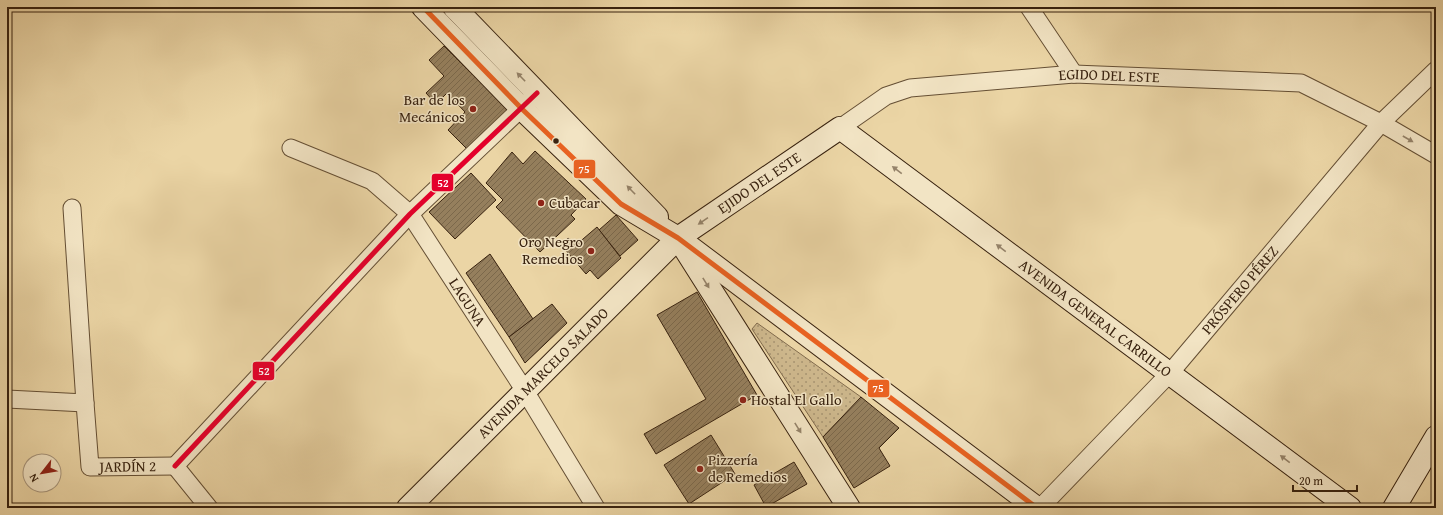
<svg xmlns="http://www.w3.org/2000/svg" width="1443" height="515" viewBox="0 0 1443 515" font-family="'Gentium Book Plus',serif">
<style>
.park{fill:url(#park-dots);stroke:#826c4e}
.building{fill:url(#building-hatch);stroke:#38220f}
.lines{fill:none;stroke-linecap:round;stroke-linejoin:round}
.lane-casing{stroke:#654f34;stroke-width:11}
.street-casing{stroke:#654f34;stroke-width:19}
.secondary-casing{stroke:#38220f;stroke-width:24}
.lane{stroke:#f2e4c4;stroke-width:9}
.street{stroke:#f2e4c4;stroke-width:17}
.secondary{stroke:#f2e4c4;stroke-width:22}
.bus-1-casing{stroke:#f2e4c4;stroke-width:8}
.bus-2-casing{stroke:#f2e4c4;stroke-width:8}
.bus-1{stroke:#e96221;stroke-width:5}
.bus-2{stroke:#e4002b;stroke-width:5}
.oneway{fill:#95836a}
.poi-dot{fill:#8f2418;stroke:#f2e4c4;stroke-width:1.5}
.bus-dot{fill:#38220f;stroke:#f2e4c4;stroke-width:1.5}
.labels{text-anchor:middle;stroke-width:3;stroke-linejoin:round;paint-order:stroke}
.street-label{font-size:15px;fill:#38220f;stroke:#f2e4c4}
.poi-label{font-size:15px;fill:#38220f;stroke:#f2e4c4;text-anchor:start}
.line-badge{stroke:#f2e4c4;stroke-width:1.5}
.badge-label{font-size:11px;text-anchor:middle;font-weight:bold;fill:#fff}
</style>
<defs>
<pattern id="park-dots" width="8" height="8" patternUnits="userSpaceOnUse"><rect width="8" height="8" fill="#cdb78c"/><path d="M2 2h.1M6 6h.1" fill="none" stroke="#a79471" stroke-width="1.8" stroke-linecap="round"/></pattern>
<pattern id="building-hatch" width="6" height="6" patternUnits="userSpaceOnUse"><rect width="6" height="6" fill="#957f5d"/><path d="M-1 1l2-2M0 6l6-6M5 7l2-2" fill="none" stroke="#7b684b"/></pattern>
</defs>
<rect width="100%" height="100%" fill="#ebd5a5"/>
<filter id="stains"><feTurbulence type="fractalNoise" baseFrequency=".005" numOctaves="4"/><feColorMatrix values="0 0 0 0 .2 0 0 0 0 .09 0 0 0 0 .02 0 0 0 .5 -.17"/></filter>
<radialGradient id="worn" r=".72"><stop offset=".6" stop-color="#630" stop-opacity="0"/><stop offset="1" stop-color="#630" stop-opacity=".3"/></radialGradient>
<polygon class="park" points="757,323 861,397 823,437 752,329"/>
<g class="building">
<polygon points="444,46 508,110 467,149 448,130 465,112 447,93 436,104 426,93 444,76 429,60"/>
<polygon points="535,151 586,199 571,215 575,219 540,252 496,207 503,200 486,183 512,152 523,164"/>
<polygon points="471,173 496,200 455,239 429,212"/>
<polygon points="616,215 638,240 620,256 599,230"/>
<polygon points="597,227 621,258 598,279 590,270 586,274 562,246 568,238 576,245"/>
<polygon points="490,254 533,319 509,337 466,273"/>
<polygon points="697,292 757,395 656,454 644,434 706,399 657,315"/>
<polygon points="552,304 567,323 525,363 509,337"/>
<polygon points="861,397 899,428 879,448 890,466 854,488 823,437"/>
<polygon points="711,435 735,474 689,504 664,465"/>
<polygon points="794,462 807,484 766,507 754,485"/>
</g>
<g class="lines">
<g class="lane-casing">
<polyline id="lane" points="7,9 8,7"/>
</g>
<g class="street-casing">
<g id="street">
<polyline points="1029,7 1074,74"/>
<path id="s1" d="M840 128 886 96 910 88 1074 74 1301 83 1381 123 1436 155"/>
<path id="s2" d="M291 148 372 181 410 214 525 391 596 508"/>
<polyline points="7,399 85,403 72,208"/>
<path id="s3" d="M85 403 90 467 175 466"/>
<polyline points="175,466 410,214 530,100"/>
<polyline points="175,466 209,508"/>
<path id="s4" d="M1040 508 1170 373 1381 123 1436 70"/>
</g>
</g>
<g class="secondary-casing">
<g id="secondary">
<polyline points="423,7 522,109 621,204 678,238 1037,508"/>
<polyline points="454,7 657,217"/>
<polyline points="685,249 849,508"/>
<path id="s5" d="M408 508 678 238 840 128 1350 508"/>
<polyline points="1394,508 1436,437"/>
</g>
</g>
<use href="#lane" class="lane"/>
<use href="#street" class="street"/>
<use href="#secondary" class="secondary"/>
<g class="bus-1-casing">
<polyline id="bus-1" points="423,7 522,109 621,204 678,238 1037,508"/>
</g>
<g class="bus-2-casing">
<polyline id="bus-2" points="175,466 410,214 537,93"/>
</g>
<use href="#bus-1" class="bus-1"/>
<use href="#bus-2" class="bus-2"/>
</g>
<defs><path id="oneway-solid" d="M-6-.8H1V-3.2L6.5 0L1 3.2V.8H-6Z"/></defs>
<g class="oneway">
<use href="#oneway-solid" transform="translate(521 77) rotate(-134)"/>
<use href="#oneway-solid" transform="translate(1408 139) rotate(30)"/>
<use href="#oneway-solid" transform="translate(897 170) rotate(-143)"/>
<use href="#oneway-solid" transform="translate(631 190) rotate(-134)"/>
<use href="#oneway-solid" transform="translate(703 221) rotate(146)"/>
<use href="#oneway-solid" transform="translate(1001 248) rotate(-143)"/>
<use href="#oneway-solid" transform="translate(706 283) rotate(58)"/>
<use href="#oneway-solid" transform="translate(798 428) rotate(58)"/>
<use href="#oneway-solid" transform="translate(1285 459) rotate(-143)"/>
</g>
<g class="poi-dot">
<circle cx="473" cy="109" r="4"/>
<circle cx="541" cy="203" r="4"/>
<circle cx="591" cy="251" r="4"/>
<circle cx="743" cy="400" r="4"/>
<circle cx="700" cy="469" r="4"/>
</g>
<circle class="bus-dot" cx="556" cy="141" r="3.5"/>
<g class="labels">
<g class="street-label">
<text dy="5" stroke="none"><textPath href="#s1" startOffset="281">EGIDO DEL ESTE</textPath></text>
<text dy="5" stroke="none"><textPath href="#s5" startOffset="480">EJIDO DEL ESTE</textPath></text>
<text dy="5" stroke="none"><textPath href="#s4" startOffset="296">PRÓSPERO PÉREZ</textPath></text>
<text dy="5" stroke="none"><textPath href="#s2" startOffset="243">LAGUNA</textPath></text>
<text dy="5" stroke="none"><textPath href="#s5" startOffset="896">AVENIDA GENERAL CARRILLO</textPath></text>
<text dy="5" stroke="none"><textPath href="#s5" startOffset="191">AVENIDA MARCELO SALADO</textPath></text>
<text dy="5" stroke="none"><textPath href="#s3" startOffset="102">JARDÍN 2</textPath></text>
</g>
<g class="poi-label">
<text x="465" y="105" text-anchor="end">Bar de los<tspan x="465" dy="17">Mecánicos</tspan></text>
<text x="549" y="208">Cubacar</text>
<text x="583" y="247" text-anchor="end">Oro Negro<tspan x="583" dy="17">Remedios</tspan></text>
<text x="751" y="405">Hostal El Gallo</text>
<text x="708" y="465">Pizzería<tspan x="708" dy="17">de Remedios</tspan></text>
</g>
</g>
<g class="line-badge">
<rect x="573" y="159" width="23" height="20" rx="4" fill="#e96221"/>
<rect x="431" y="173" width="23" height="19" rx="4" fill="#e4002b"/>
<rect x="252" y="361" width="23" height="20" rx="4" fill="#e4002b"/>
<rect x="867" y="379" width="23" height="19" rx="4" fill="#e96221"/>
</g>
<g class="badge-label">
<text x="584" y="173">75</text>
<text x="443" y="187">52</text>
<text x="264" y="375">52</text>
<text x="878" y="392">75</text>
</g>
<rect width="1443" height="515" fill="none" stroke="#ebd5a5" stroke-width="24"/>
<rect x="8" y="8" width="1427" height="499" fill="none" stroke="#38220f" stroke-width="2"/>
<rect x="12" y="12" width="1419" height="491" fill="none" stroke="#38220f"/>
<g transform="translate(42 473) rotate(239)"><circle r="19" fill="#f2e4c4" stroke="#a8967c"/>
<path d="M0-3L7 15L0 10L-7 15Z" fill="#8f2418"/>
<text y="-6" font-size="11" font-weight="bold" text-anchor="middle" fill="#38220f">N</text>
</g>
<path d="M1293 485v6h64v-6" fill="none" stroke="#38220f" stroke-width="2"/>
<text x="1299" y="485" font-size="12" fill="#38220f" stroke="#f2e4c4" stroke-width="3" paint-order="stroke">20 m</text>
<rect width="100%" height="100%" filter="url(#stains)"/>
<rect width="100%" height="100%" fill="url(#worn)"/>
</svg>
